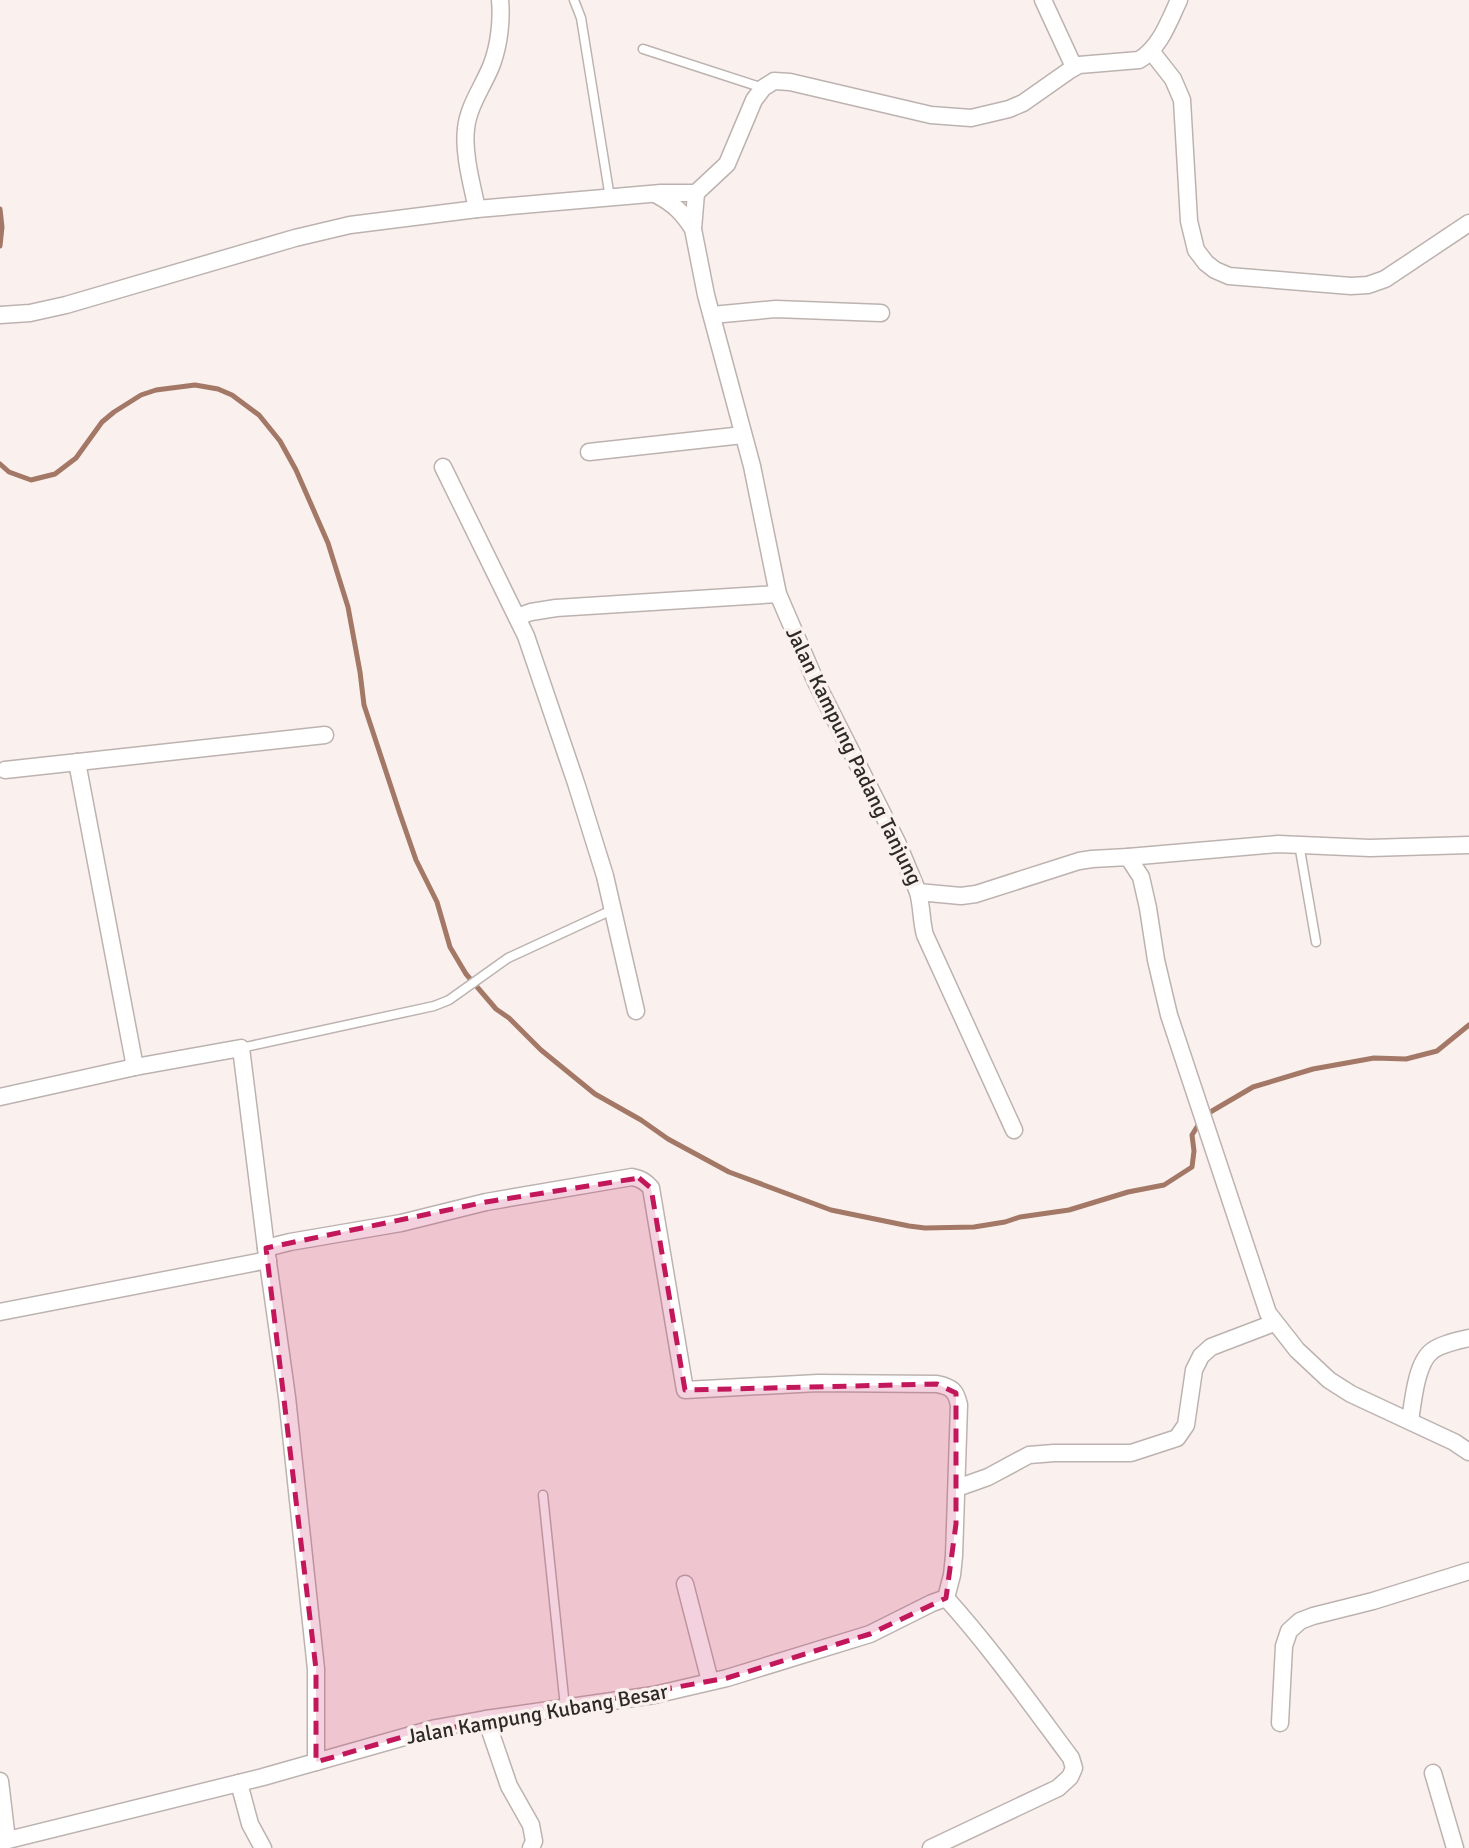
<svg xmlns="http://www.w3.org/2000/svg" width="1469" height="1848" viewBox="0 0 1469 1848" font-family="Signika,sans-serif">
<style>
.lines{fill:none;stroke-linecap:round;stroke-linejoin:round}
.stream{stroke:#a37866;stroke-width:5}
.lane-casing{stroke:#bcb3b0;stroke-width:11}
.street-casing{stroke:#bcb3b0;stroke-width:19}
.lane{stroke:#fff;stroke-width:8}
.street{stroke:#fff;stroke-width:16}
.marked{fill:#c2185b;fill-opacity:0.2;stroke:#c2185b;stroke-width:5;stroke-dasharray:14 9;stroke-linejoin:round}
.labels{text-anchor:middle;stroke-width:7;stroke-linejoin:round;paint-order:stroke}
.street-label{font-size:21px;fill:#2d2a28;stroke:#faf1ee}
</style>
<rect width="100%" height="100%" fill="#faf1ee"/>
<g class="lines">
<g class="stream">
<polyline points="0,209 2,227 0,246"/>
<polyline points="0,464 9,472 31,480 55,474 76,458 102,422 114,412 141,395 156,390 195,385 218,389 232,395 259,415 280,441 296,470 328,543 348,607 360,672 364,705 400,814 416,860 437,902 450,947 466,974 496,1009 509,1018 541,1050 595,1094 641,1120 668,1139 729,1172 831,1210 909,1226 925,1228 974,1227 1005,1222 1020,1217 1069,1210 1128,1192 1164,1185 1192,1167 1194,1151 1192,1135 1200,1122 1212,1111 1253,1087 1313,1069 1374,1058 1406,1059 1437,1051 1469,1025"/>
</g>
<g class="lane-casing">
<g id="lane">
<polyline points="574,0 581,18 610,198"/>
<polyline points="643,49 763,88"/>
<polyline points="1299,844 1316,942"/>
<polyline points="241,1048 434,1006 449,1000 508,958 612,910"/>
<polyline points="543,1495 565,1707"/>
</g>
</g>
<g class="street-casing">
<g id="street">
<polyline points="1043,0 1074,67"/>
<polyline points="1151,51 1173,79 1182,100 1189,221 1196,250 1206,263 1215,270 1229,276 1351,286 1368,285 1385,279 1469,223"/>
<polyline points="696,193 693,229 706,295 752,466 778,594 815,680 897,842 918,892 961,896 976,894 1079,861 1092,859 1128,857 1141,877 1148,908 1156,960 1169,1015 1268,1313 1297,1350 1329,1380 1351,1394 1454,1442 1469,1452"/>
<path d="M657 195C674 204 683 213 693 229"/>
<path d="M477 209C472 185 463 153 466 129 468 106 484 85 492 64 499 45 502 20 500 0"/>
<path d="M0 315 30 313 66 305 295 238 350 225 477 209 661 193H696L727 164 754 100 763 88 774 81 790 82 931 115 971 118 1009 109 1023 103 1070 70 1079 65 1139 60C1160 48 1169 21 1179 0"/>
<polyline points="712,315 776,309 881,313"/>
<polyline points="589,452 743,435"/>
<polyline points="443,467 526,636 576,783 605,876 636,1011"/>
<polyline points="517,617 531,612 556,608 778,594"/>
<polyline points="77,762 135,1067"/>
<polyline points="5,770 325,735"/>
<polyline points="1128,857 1278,844 1370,848 1469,845"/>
<path d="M918 892C922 906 921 921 925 935L1014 1130"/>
<polyline points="0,1097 135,1067 241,1048 266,1248 287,1397 316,1669 316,1762"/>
<path d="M266 1248 290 1242 401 1223 486 1202 632 1177C641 1179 645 1181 651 1188L685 1390 818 1383 937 1384C952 1387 956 1391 959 1405L954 1556 952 1575 946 1598"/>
<polyline points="0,1312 268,1260"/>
<path d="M1410 1421C1413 1402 1416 1363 1432 1351 1441 1344 1457 1341 1469 1338"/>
<polyline points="957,1488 988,1477 1029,1455 1054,1453 1131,1453 1177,1438 1186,1425 1194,1370 1201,1356 1211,1347 1274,1323"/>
<polyline points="685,1584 710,1681"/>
<polyline points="486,1719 509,1786 531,1825 534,1841 531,1848"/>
<polyline points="1280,1723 1284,1646 1289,1631 1300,1621 1313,1616 1373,1601 1469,1571"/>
<polyline points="1433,1773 1455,1848"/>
<polyline points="0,1781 7,1840"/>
<polyline points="239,1783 250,1824 263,1848"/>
<polyline points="0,1842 263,1777 436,1728 486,1719 654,1695 727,1678 870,1634 932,1603 946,1598"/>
<path d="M931 1848 1058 1788 1070 1777 1074 1768 1071 1758C1030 1703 991 1648 946 1598"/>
</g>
</g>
<use href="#lane" class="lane"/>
<use href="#street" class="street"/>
</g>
<path class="marked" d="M639 1178 651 1188 685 1390 937 1384 956 1393V1524L946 1598 870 1634 727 1678 406 1736 316 1762V1669L266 1248 486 1202Z"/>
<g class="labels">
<g class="street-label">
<text transform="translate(854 756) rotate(64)" y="7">Jalan Kampung Padang Tanjung</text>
<text transform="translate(537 1714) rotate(-10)" y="7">Jalan Kampung Kubang Besar</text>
</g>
</g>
</svg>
